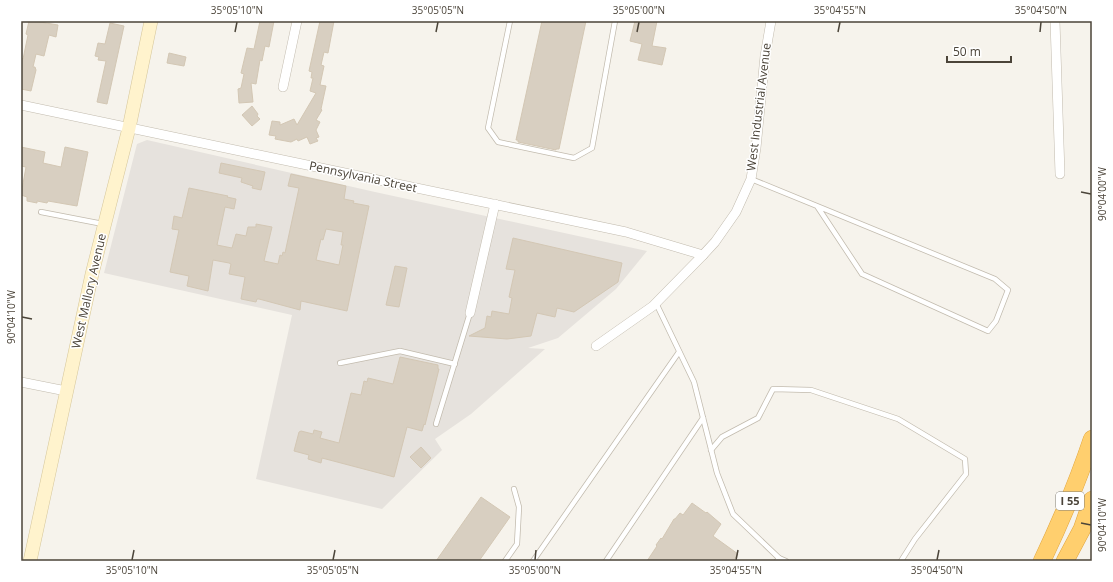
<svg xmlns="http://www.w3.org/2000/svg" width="1113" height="582" viewBox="0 0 1113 582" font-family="'Open Sans',sans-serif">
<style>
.industrial{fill:#e6e2dd}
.building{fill:#d8cfc1;stroke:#d3c7b4;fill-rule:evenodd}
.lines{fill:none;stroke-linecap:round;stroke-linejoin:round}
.service-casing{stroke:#c2bbae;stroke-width:6}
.minor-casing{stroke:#c2bbae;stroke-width:10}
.secondary-casing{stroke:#d6c79b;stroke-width:14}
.motorway-casing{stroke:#e0a43c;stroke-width:18}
.service{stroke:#fff;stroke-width:4.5}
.minor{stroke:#fff;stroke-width:9}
.secondary{stroke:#fff3cd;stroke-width:13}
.motorway{stroke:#ffcf6e;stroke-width:17}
.ticks{fill:none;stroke:#4b4439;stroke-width:1.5}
.labels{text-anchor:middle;stroke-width:3;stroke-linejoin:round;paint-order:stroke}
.shield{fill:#fff;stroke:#817c74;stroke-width:1}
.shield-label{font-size:11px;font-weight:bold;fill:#4b4439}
.street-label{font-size:12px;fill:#4b4439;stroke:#fff}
.neatline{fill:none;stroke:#4b4439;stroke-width:1.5}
.ticks-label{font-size:10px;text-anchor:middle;fill:#4b4439}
</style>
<rect width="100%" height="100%" fill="#f6f3ec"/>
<polygon class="industrial" points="147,140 375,192 647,251 616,289 558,338 528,348 545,349 471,414 435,439 442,450 382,509 256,479 292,315 104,273 137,144"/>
<g class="building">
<polygon points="29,21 40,22 58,25 56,37 49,35 44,56 36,54 33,67 35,67 36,70 31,91 21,89 21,58 23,59 28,35 26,34"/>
<polygon points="260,21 274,21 269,47 265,46 262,61 260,60 256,84 251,83 253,102 239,103 238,89 241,88 244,74 241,73 247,48 254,49"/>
<polygon points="320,21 334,21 328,53 324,52 321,65 324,66 320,85 326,86 321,109 322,110 316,120 320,122 316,130 319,137 316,138 318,141 310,144 307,137 298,141 297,139 291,142 275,139 276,136 269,135 272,121 280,122 280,125 294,119 297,125 316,93 310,91 313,78 311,78 312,72 309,71"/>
<polygon points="542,21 586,21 559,149 556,149 556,150 518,142 518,140 516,140"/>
<polygon points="635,21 657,21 652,46 666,48 662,65 638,60 642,44 630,41"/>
<polygon points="110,23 124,26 107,104 97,102 106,61 98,60 99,57 95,56 98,43 105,44"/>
<polygon points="169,53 186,57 184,66 167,63"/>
<polygon points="252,106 258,114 257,116 260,119 252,126 242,115"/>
<polygon points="21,147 45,152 43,163 61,167 65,147 88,152 77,206 48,201 47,203 37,201 37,203 27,201 27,197 21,195 26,167 21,166"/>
<polygon points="221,163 265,172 261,190 252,188 253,186 241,182 242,178 219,173"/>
<path d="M291 174 346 186 344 199 354 201 353 203 369 206 347 311 301 301 300 310 259 299H257L256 302 241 299 245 277 229 274 231 264 229 263 213 260 208 291 187 286 189 276 170 272 179 230 172 229 174 216 182 218 189 188 228 196 227 197 236 199 234 209 225 207 217 245 232 248 236 234 246 236 248 227H256V224L272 227 264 261 278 264 280 255 282 256 283 252 285 253 299 188 288 186ZM326 229 343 232 341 245H343L339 265 316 260 321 239 323 240Z"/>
<polygon points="513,238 622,263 618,282 574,312 557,308 555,317 537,313 531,336 507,339 469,336 485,328 487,316 491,317 492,311 509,314 512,298 509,297 515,270 506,269"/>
<polygon points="395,266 407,268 399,307 386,305"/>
<polygon points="400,357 438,365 438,369 439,369 425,425 424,424 422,431 407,427 394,477 322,458 321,463 308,459 309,455 294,451 299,432 301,431 313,434 314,430 322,432 320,438 339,443 351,393 361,395 364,381 367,382 368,378 393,384"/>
<polygon points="421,447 431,458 421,468 410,457"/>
<polygon points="481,497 510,517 479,561 436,561"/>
<polygon points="692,503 706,513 707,512 721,524 713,536 738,554 733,561 647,561 657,546 656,545 661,538 662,539 674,519 675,519 680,513 683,515"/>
</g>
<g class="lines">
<g class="service-casing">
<g id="service">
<polyline points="510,21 488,128 498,142 574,158 592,148 615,21"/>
<polyline points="751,179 817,206 862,274 988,331 996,321 1008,290 995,279 817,206"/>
<polyline points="41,212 103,224"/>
<polyline points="656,303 694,382 717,473 733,514 779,558 777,561"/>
<polyline points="340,363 400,351 455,364"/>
<polyline points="436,424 470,313"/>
<polyline points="711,450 722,437 758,418 773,389 811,390 898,419 965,459 966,474 915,539 901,561"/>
<polyline points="779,558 786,561"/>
<polyline points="505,561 517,544 519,507 514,489"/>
<polyline points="533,561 679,352"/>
<polyline points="606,561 703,418"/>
</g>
</g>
<g class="minor-casing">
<g id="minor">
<polyline points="1055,21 1060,174"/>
<polyline points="283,87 297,21"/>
<polyline points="21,105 626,232 703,255"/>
<polyline points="470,313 495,204"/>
<polyline points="596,346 653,306 703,255 715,242 736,212 751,179 756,148 765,56 771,21"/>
<polyline points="21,382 66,391"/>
</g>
</g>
<g class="secondary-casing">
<polyline id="secondary" points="30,561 92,274 129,128 151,21"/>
</g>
<g class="motorway-casing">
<g id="motorway">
<path d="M1042 561C1061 521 1078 481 1092 439"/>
<polyline points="1065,561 1082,529 1092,500"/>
</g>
</g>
<use href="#service" class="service"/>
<use href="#minor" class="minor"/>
<use href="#secondary" class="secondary"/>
<use href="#motorway" class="motorway"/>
</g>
<path class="ticks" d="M235 32 237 22M436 32 438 22M637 32 639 22M838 32 840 22M1040 32 1041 22M1081 192 1091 194M22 317 32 319M1081 523 1091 525M132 560 134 550M333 560 335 550M535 560 536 550M736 560 738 550M937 560 939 550"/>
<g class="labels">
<rect class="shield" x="1056" y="492" width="28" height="18" rx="3"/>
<g class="shield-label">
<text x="1070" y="505">I 55</text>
</g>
<g class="street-label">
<text transform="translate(759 107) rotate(-83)" y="4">West Industrial Avenue</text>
<text transform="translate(363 177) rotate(12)" y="4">Pennsylvania Street</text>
<text transform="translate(89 291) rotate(-77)" y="4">West Mallory Avenue</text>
</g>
</g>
<rect width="1113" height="582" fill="none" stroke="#ffffff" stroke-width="44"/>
<path d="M947 56v6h64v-6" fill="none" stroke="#4b4439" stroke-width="2"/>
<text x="953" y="56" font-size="12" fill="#4b4439" stroke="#ffffff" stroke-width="3" paint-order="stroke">50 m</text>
<rect x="22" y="22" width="1069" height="538" class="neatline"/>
<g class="ticks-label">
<text x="237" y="14">35°05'10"N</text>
<text x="438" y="14">35°05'05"N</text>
<text x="639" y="14">35°05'00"N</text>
<text x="840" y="14">35°04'55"N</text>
<text x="1041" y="14">35°04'50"N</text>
<text transform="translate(1102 194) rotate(-90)" y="4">90°04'00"W</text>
<text transform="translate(11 317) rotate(-90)" y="4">90°04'10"W</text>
<text transform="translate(1102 525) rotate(-90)" y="4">90°04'10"W</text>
<text x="132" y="574">35°05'10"N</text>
<text x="333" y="574">35°05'05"N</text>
<text x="535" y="574">35°05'00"N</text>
<text x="736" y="574">35°04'55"N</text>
<text x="937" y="574">35°04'50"N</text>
</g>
</svg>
